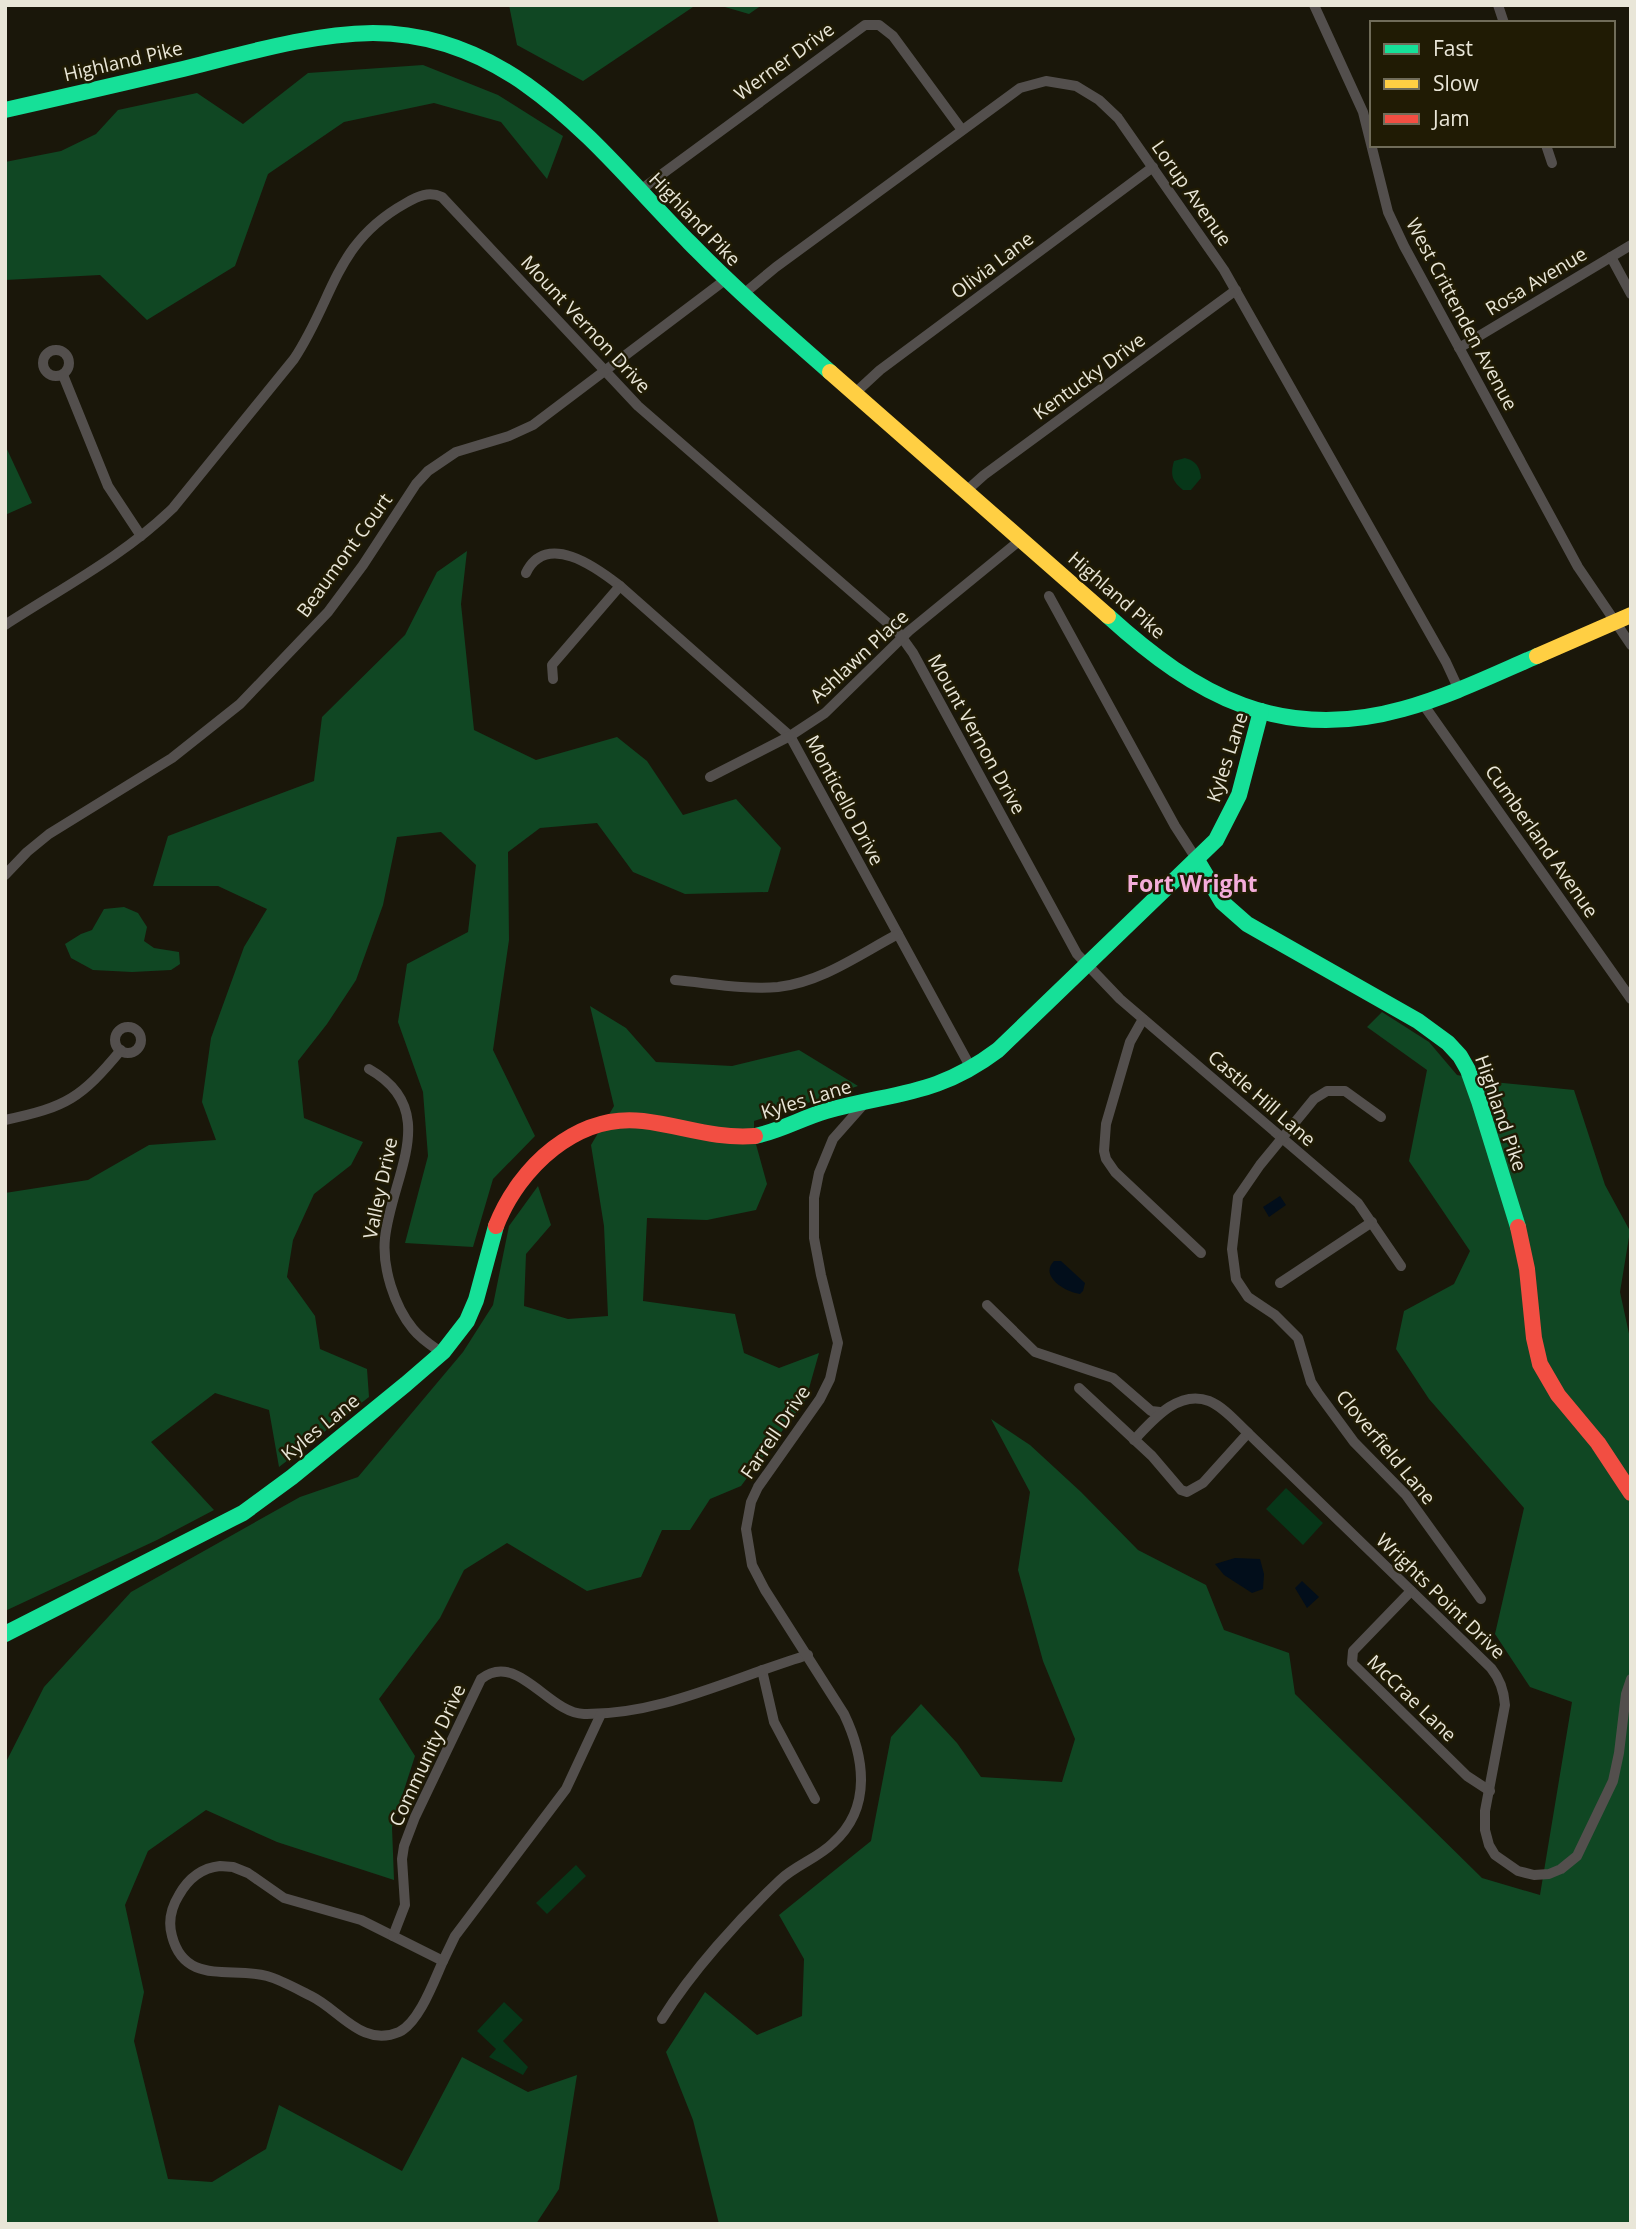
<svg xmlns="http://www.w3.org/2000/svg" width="1636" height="2229" viewBox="0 0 1636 2229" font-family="'Open Sans',sans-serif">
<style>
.green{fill:#073719}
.forest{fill:#104723}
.water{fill:#020e1b}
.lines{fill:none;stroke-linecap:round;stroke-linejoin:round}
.street{stroke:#534f4d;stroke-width:10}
.fast{stroke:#16e098;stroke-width:16}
.slow{stroke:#ffcf43;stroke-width:16}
.jam{stroke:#f24e42;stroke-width:16}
.labels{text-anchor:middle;stroke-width:5;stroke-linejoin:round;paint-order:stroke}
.street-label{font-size:19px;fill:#e9e6d8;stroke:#201b04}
.quarter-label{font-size:23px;font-weight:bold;fill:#f4adda;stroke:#201b04}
</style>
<rect width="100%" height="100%" fill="#1a170a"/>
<g class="green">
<path d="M1185 458C1196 461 1200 467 1201 478L1191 490H1183C1172 481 1170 475 1174 461Z"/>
<polygon points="1286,1488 1323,1523 1303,1545 1266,1509"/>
<polygon points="576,1865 586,1876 547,1914 536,1903"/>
<polygon points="504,2002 523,2020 503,2041 528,2067 523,2075 489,2057 496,2049 477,2031"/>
</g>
<g class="forest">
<polygon points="509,5 696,5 583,81 517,45"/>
<polygon points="718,5 762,5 749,14"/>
<polygon points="423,65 498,95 563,136 547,179 501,122 434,103 344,122 268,174 235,266 147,320 100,275 5,280 5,162 61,151 96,134 118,110 197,93 243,124 308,73"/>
<polygon points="5,445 32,503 5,515"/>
<polygon points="467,551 461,604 474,730 536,760 617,737 647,761 683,815 736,799 781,848 768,892 685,894 633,872 597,823 540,828 508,852 509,940 493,1050 535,1136 493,1179 473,1247 405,1243 428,1156 423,1092 398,1022 407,964 468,932 476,865 441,832 397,837 383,905 356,980 327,1024 298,1061 304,1118 363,1142 351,1165 314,1194 293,1240 287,1277 315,1316 320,1349 367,1369 369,1397 279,1467 269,1410 215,1393 151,1442 214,1510 157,1540 5,1611 5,1193 88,1180 149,1145 216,1140 202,1102 211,1038 244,947 267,909 218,886 153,886 168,836 314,781 322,717 405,635 437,572"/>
<polygon points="124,907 138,913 147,927 144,941 154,948 179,952 180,964 171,970 132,972 93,970 71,958 65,944 81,934 92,930 104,909"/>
<polygon points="590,1006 626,1028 656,1062 732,1066 799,1050 858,1086 754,1121 754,1137 767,1184 756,1210 707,1220 647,1218 643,1301 735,1314 744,1353 779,1368 819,1353 806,1399 741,1486 710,1499 690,1530 662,1530 641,1577 587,1591 507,1543 464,1570 440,1618 379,1699 415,1756 392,1827 394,1880 277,1842 206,1810 148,1851 125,1905 144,1992 134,2041 168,2179 212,2182 266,2149 279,2105 402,2171 462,2057 528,2092 577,2075 559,2189 536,2224 5,2224 5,1764 44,1687 131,1592 300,1497 358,1477 463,1352 493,1305 509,1226 538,1186 551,1225 526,1254 524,1306 568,1319 608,1316 604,1226 591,1145 614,1106"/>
<polygon points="1382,1012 1429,1042 1457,1075 1493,1082 1574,1090 1605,1185 1630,1231 1620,1292 1631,1343 1631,2224 719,2224 693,2120 666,2052 705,1992 757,2035 802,2016 804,1959 779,1915 871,1841 891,1737 921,1704 957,1743 981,1777 1062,1782 1075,1739 1043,1661 1018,1570 1030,1492 991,1419 1030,1445 1081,1492 1138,1550 1206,1585 1224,1630 1289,1653 1295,1694 1482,1878 1540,1895 1572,1702 1530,1687 1495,1634 1524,1508 1429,1399 1396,1349 1404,1311 1454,1284 1470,1251 1409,1161 1427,1070 1367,1027"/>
</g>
<g class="water">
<polygon points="1280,1196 1286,1205 1269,1217 1263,1207"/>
<path d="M1054 1261H1061L1085 1283 1083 1291 1080 1294C1065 1292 1039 1276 1054 1261Z"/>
<polygon points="1235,1558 1260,1559 1264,1574 1263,1589 1252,1593 1224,1575 1215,1564"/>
<polygon points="1302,1581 1319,1597 1307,1608 1295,1588"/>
</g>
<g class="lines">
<g class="street">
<polyline points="1314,5 1363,112 1388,212 1404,246 1578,567 1631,645"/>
<polyline points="1498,5 1504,23"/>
<polyline points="1546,145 1552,163"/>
<polyline points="639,191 865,25 879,25 893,36 962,130"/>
<polyline points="1611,257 1631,294"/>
<polyline points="741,296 776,267 1020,88 1046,81 1076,86 1099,100 1118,118 1224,270 1446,662 1459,690"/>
<polyline points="1459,348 1631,245"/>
<circle cx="56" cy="363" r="13"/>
<polyline points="63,375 108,486 141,536"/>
<polyline points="854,394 880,370 1153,167"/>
<polyline points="965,492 984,475 1236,290"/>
<path d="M526 573C546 531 596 567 620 586L790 736 971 1068"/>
<polyline points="1049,596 1175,826 1197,860"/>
<path d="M5 625C62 588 125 555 173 508L294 359C335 297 334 243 406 203 418 196 429 191 442 197L638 406 898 632 913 653 1077 954 1120 999 1358 1203 1401 1266"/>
<polyline points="553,679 552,665 620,586"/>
<polyline points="1423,704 1631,999"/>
<polyline points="710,777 790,736 825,713 909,631 1019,541"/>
<polyline points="5,875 27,852 49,834 172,758 240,704 328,612 363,565 416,484 428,471 456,452 509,436 533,425 725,280"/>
<path d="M675 980C709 983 744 990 778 987 822 982 860 954 898 934"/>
<polyline points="1143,1019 1130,1042 1106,1124 1104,1151 1106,1159 1115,1172 1201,1253"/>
<circle cx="128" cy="1040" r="13"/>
<path d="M369 1069C442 1110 392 1175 385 1238 382 1267 394 1306 413 1329 421 1339 432 1346 442 1353"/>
<polyline points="1381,1117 1345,1091 1327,1091 1314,1099 1260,1165 1238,1197 1232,1249 1236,1279 1248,1297 1275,1315 1298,1338 1311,1382 1318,1393 1354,1442 1406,1495 1481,1599"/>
<path d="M5 1120C67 1107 81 1098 121 1050"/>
<polyline points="1280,1283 1372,1222"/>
<polyline points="987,1305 1035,1352 1113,1378 1151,1411 1160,1412"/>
<polyline points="1079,1388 1152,1456 1181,1490 1187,1492 1203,1483 1248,1433"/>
<path d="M1134 1440C1152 1421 1178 1389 1209 1401 1224 1407 1237 1423 1248 1433L1491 1668C1500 1679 1504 1691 1505 1705L1485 1811V1830L1489 1845 1495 1855 1518 1871 1534 1875 1549 1874 1561 1869 1577 1856 1613 1781 1619 1753 1626 1694 1631 1679"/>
<polyline points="1411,1591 1353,1651 1352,1663 1467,1776 1490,1791"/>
<polyline points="762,1670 774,1722 815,1799"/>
<path d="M220 1866 233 1867 248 1873 284 1898 361 1920 443 1961C434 1981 419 2023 399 2032 362 2048 340 2010 311 1996 297 1989 281 1980 267 1976 231 1966 185 1986 172 1936 168 1922 171 1908 179 1895 188 1879 201 1868 220 1866Z"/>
<path d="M393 1936 405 1905 402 1859 404 1846 415 1817 481 1679C517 1650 548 1713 584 1714 662 1715 734 1677 808 1655"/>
<polyline points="443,1961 455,1936 566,1789 601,1714"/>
<path d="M662 2019C692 1971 739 1919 780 1880 796 1865 818 1858 833 1843 873 1807 864 1756 844 1714L765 1590 752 1565 746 1529 751 1502 758 1487 820 1399 830 1379 838 1343 821 1275 814 1238V1198L819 1173 833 1139 864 1104"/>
</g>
<g class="fast">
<path d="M5 110C67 96 129 82 191 67 251 52 311 34 373 33 516 33 599 151 690 243 734 288 782 330 830 372"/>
<path d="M1108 616C1196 696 1281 743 1403 709 1450 696 1493 675 1537 656"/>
<polyline points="1197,860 1222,902 1247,924 1418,1021 1448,1043 1460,1056 1468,1070 1479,1101 1518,1227"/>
<path d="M755 1136C780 1131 802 1118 826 1111 894 1092 937 1096 998 1050L1216 840 1239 795 1261 711"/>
<polyline points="5,1634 243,1513 292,1477 406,1384 443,1352 467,1321 476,1300 496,1226"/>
</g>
<g class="slow">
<polyline points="830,372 1108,616"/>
<polyline points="1537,656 1631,615"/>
</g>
<g class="jam">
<path d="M496 1226C519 1167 577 1113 643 1121 684 1126 713 1139 755 1136"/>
<polyline points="1518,1227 1527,1269 1534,1338 1540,1364 1558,1395 1598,1443 1631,1493"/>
</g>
</g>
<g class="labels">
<g class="street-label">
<text transform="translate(123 61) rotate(-13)" y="7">Highland Pike</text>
<text transform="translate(784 61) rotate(-36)" y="7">Werner Drive</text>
<text transform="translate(1192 193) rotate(55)" y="7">Lorup Avenue</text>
<text transform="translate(695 219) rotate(46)" y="7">Highland Pike</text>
<text transform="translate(992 265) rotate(-37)" y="7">Olivia Lane</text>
<text transform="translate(1536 281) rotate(-31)" y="7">Rosa Avenue</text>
<text transform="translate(1462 314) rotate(62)" y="7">West Crittenden Avenue</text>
<text transform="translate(586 324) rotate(47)" y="7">Mount Vernon Drive</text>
<text transform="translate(1089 376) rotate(-36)" y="7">Kentucky Drive</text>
<text transform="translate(344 555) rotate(-54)" y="7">Beaumont Court</text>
<text transform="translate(1117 595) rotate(41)" y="7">Highland Pike</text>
<text transform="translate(859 656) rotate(-43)" y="7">Ashlawn Place</text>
<text transform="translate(977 734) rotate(61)" y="7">Mount Vernon Drive</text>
<text transform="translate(1227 757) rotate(-72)" y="7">Kyles Lane</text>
<text transform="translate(845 800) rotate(62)" y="7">Monticello Drive</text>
<text transform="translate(1542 841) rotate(55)" y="7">Cumberland Avenue</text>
<text transform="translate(1262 1098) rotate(41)" y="7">Castle Hill Lane</text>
<text transform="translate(806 1099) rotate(-17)" y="7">Kyles Lane</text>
<text transform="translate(1501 1113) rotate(71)" y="7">Highland Pike</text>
<text transform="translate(380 1188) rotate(-78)" y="7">Valley Drive</text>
<text transform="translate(320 1427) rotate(-39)" y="7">Kyles Lane</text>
<text transform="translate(775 1432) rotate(-56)" y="7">Farrell Drive</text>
<text transform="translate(1386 1447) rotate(50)" y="7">Cloverfield Lane</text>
<text transform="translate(1441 1596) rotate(44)" y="7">Wrights Point Drive</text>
<text transform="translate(1412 1698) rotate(44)" y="7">McCrae Lane</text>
<text transform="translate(427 1755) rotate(-65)" y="7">Community Drive</text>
</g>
<g class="quarter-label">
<text x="1192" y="892">Fort Wright</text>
</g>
</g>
<rect width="1636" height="2229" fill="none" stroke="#e9e6d8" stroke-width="14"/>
<rect x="1370" y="21" width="245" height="126" fill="#201b04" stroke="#706c59" stroke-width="2"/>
<rect x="1384" y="44" width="35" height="10" fill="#16e098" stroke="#706c59" stroke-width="2"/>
<text x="1433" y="56" font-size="21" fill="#e9e6d8">Fast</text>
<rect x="1384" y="79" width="35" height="10" fill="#ffcf43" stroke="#706c59" stroke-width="2"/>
<text x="1433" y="91" font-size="21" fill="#e9e6d8">Slow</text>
<rect x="1384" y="114" width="35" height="10" fill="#f24e42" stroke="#706c59" stroke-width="2"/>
<text x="1433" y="126" font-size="21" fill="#e9e6d8">Jam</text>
</svg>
